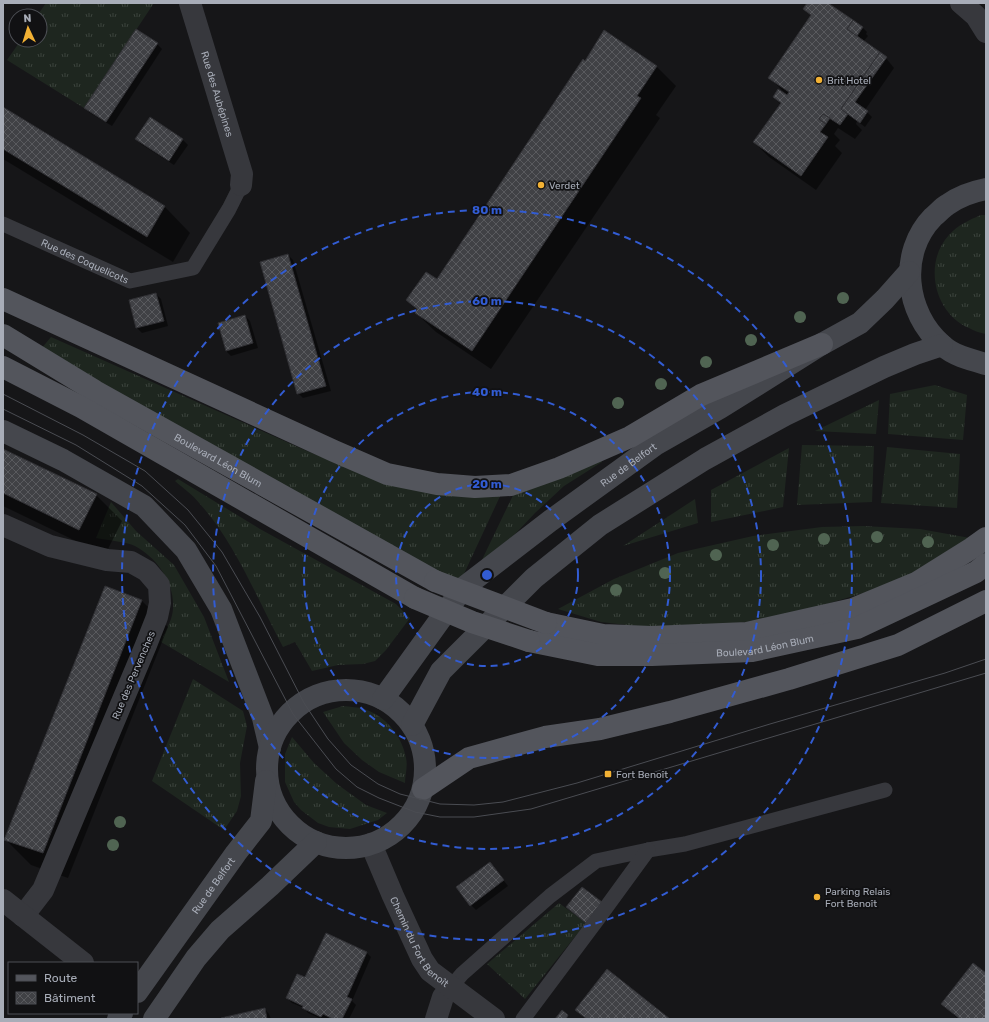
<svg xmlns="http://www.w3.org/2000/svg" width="989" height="1022" viewBox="0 0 989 1022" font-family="Rubik,sans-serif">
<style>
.grass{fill:url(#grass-tufts)}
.shadow{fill:#0007}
.building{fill:url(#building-cross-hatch);stroke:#303034}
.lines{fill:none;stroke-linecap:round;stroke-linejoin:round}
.service{stroke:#37383d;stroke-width:15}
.minor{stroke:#37383d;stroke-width:22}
.tertiary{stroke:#37383d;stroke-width:22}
.secondary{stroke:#45474d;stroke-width:22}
.primary{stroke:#53555c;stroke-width:22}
.tram{stroke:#4a4c52;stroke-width:1}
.primary-bridge{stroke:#53555c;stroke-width:22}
.tree{fill:#506452}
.ring{fill:none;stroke:#325cd3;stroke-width:2;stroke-dasharray:7 5}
.poi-dot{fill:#f2b134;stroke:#111113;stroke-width:1.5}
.labels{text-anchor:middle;stroke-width:3.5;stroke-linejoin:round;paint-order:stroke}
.poi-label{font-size:10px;fill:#a8adb8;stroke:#111113;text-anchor:start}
.street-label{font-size:10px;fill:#a8adb8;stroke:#111113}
.centre{fill:#325cd3;stroke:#111113;stroke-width:2}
.ring-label{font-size:12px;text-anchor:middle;font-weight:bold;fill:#325cd3;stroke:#111113;stroke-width:3.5;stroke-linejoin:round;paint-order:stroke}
</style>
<defs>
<pattern id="grass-tufts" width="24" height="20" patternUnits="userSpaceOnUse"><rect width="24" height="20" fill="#1e261f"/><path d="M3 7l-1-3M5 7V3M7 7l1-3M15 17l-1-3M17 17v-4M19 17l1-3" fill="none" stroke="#3c433d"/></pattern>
<pattern id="building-cross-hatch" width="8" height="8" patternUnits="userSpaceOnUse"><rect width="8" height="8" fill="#404145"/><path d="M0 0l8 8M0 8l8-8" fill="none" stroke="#595a5e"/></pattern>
</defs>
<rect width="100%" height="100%" fill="#161618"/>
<g class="grass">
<polygon points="46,3 154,3 84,108 7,60 21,40 40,40 40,16 37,16"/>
<path d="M981 215H986V334C980 333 974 331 969 328 934 313 923 263 949 235 958 225 969 220 981 215Z"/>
<polygon points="51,337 307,451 363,474 502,492 463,576 456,584 41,349"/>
<polygon points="935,385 967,395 963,440 888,434 890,394"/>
<polygon points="879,400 876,434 815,431"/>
<polygon points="802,445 874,446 872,502 797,505"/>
<polygon points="887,447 960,454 957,508 881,503"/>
<polygon points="789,448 783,507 711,522 711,490"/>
<polygon points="601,457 602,462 564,486 535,513 482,569 479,566 516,489"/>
<path d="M178 479 260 529 396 604 410 618 386 650 375 661 363 664 338 665 312 671 295 642 283 647C257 599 236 544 200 504 193 495 183 488 175 481Z"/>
<polygon points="695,499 698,523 623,546"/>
<path d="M111 502 136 531 174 565 204 617 229 682 161 642C164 634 168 627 171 619 180 591 160 559 135 546 127 542 106 540 96 538Z"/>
<polygon points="863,526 920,529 970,538 916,572 880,588 820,606 761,621 692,626 635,626 601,622 558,609 614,579 678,553 753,536 822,527"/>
<polygon points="193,679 243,711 247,726 240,763 241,796 237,811 224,830 152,781"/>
<path d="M343 706C350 707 358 707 364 709 386 716 402 736 406 758 408 766 405 775 405 783L379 772 362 760 344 743 323 712Z"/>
<polygon points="292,737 314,763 337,784 366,805 387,813 378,820 350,829 329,827 318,823 301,810 294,802 285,782 285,754"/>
<polygon points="559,903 586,923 525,999 487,964"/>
</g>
<g class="shadow">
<polygon points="809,3 826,3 863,28 867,32 866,34 868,36 863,42 886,58 894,68 865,110 872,117 865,127 857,121 856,124 862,130 855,139 838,128 834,134 840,140 835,146 842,153 816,190 769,157 754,142 781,105 774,97 787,95 770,78 812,16 804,9"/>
<polygon points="157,44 162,49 112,126 90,113 85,108"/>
<polygon points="585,62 656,66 676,86 656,115 660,118 491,369 436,332 416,313 417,311 407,300 437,280"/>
<polygon points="3,108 165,207 190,233 173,262 3,159"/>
<polygon points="150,119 183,140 188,145 174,165 141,144 136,139"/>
<polygon points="288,255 293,260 331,391 303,398 298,393"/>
<polygon points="156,294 161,299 168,326 142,333 137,328 130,301"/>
<polygon points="245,316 250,321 258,348 231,356 226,351"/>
<polygon points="3,450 96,495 122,521 105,555 3,506"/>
<polygon points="105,587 142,601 168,627 68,878 31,865 5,839"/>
<polygon points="490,863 508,886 476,910 471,905"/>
<polygon points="366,952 371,957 352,1001 356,1005 349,1019 321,1019 308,1013 304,1008 292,1003 287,998 306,979"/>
<polygon points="986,975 986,1019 958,1019 943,1004"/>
<polygon points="265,1009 269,1014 271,1019 222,1019"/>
</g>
<g class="building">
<polygon points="807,3 828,3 853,20 847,29 880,52 841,109 848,114 840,125 823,114 819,119 826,124 820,132 828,137 801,176 753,142 781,103 773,97 778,89 787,95 789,92 768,78 811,15 803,9"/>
<polygon points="853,20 863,27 857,36 847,29"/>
<polygon points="136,29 158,43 106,122 84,108"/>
<polygon points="604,30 657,66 637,96 641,98 472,351 415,313 417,309 406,300 426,272 437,279 583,59 585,61"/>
<polygon points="880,52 887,57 855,102 868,111 860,123 841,109"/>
<polygon points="3,107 165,206 147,237 3,149"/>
<polygon points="823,114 830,118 826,124 819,119"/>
<polygon points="150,117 183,139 169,161 135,139"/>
<polygon points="288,254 326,386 297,394 260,262"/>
<polygon points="156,293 164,321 136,328 129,300"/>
<polygon points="245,315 253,343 226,351 218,323"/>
<polygon points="3,449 97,494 79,530 3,493"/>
<polygon points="105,586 142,600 43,853 4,840"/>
<polygon points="490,862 504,880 470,906 456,887"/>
<polygon points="582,887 602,902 586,923 566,907"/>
<polygon points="326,933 367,952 347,997 352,999 342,1019 333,1019 323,1014 321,1017 302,1008 303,1006 286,998 297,974 305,977"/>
<polygon points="973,963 986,973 986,1019 960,1019 941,1004"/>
<polygon points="607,969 670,1019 587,1019 575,1010"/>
<polygon points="265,1008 267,1019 221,1019 221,1018"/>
<polygon points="562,1010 568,1015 566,1019 555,1019"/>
</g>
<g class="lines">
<g class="service">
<path id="s1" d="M3 224 130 281 193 268 229 209 241 185"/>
<polyline points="451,987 462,974 550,896 596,861 648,850 685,844 885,790"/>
<polyline points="523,1019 597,920 648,850"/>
</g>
<g class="minor">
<path id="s2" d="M190 3 242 174 241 185"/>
<polyline points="961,3 976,16 986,32"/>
<polyline points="3,525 50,546 107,560 131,562 147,571 159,585 160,603 157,617 146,645 43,890 23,916"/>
<polyline points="3,900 83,963"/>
<polyline points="436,1019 443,997 451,987"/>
</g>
<path class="tertiary" id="s3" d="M371 844 393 896 422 959 430 971 494 1019"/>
<g class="secondary">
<path d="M986 189C971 192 959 196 947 205 942 208 938 213 933 217 898 253 905 313 942 345 954 356 971 360 986 364"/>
<polyline points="3,431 63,460 144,506 186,550 221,609 263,718 270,748"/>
<circle cx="346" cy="769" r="79"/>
<path id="s4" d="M383 699 463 588 550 521 655 445 720 408 822 344 860 323 885 299 909 272"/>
<polyline points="412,725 441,671 534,578 600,525 705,459 785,415 884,367 915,354 942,345"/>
<path id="s5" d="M137 992 236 853 261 821 266 781"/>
<polyline points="118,1019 122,1013"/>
<polyline points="154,1019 196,958 220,930 270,886 316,842"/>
</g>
<g class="primary">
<polyline points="3,299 334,451 387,474 437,484 475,487 511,485 559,468 630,437 701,395 822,344"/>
<path id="s6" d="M3 335 95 391 435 581"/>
<polyline points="3,367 81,407 415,598"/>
<polyline points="546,623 603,635 651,637 747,633 853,609 916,583 972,548 986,538"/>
<path id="s7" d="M529 641 598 655H652L752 651 857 628 976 572 986 564"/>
<polyline points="423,789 469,758 545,737 600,729 670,712 789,679 898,645 986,601"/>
</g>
<g class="tram">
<polyline points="3,394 83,435 145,471 188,510 222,552 260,617 304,703 328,739 351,765 378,784 400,794 440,804 474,805 503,802 577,783 770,724 945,673 986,659"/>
<polyline points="3,409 76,445 142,486 185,525 216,566 293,714 336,769 357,787 379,798 415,812 440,817 474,817 531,809 986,673"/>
</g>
<g class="primary-bridge">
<polyline points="435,581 546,623"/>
<polyline points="415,598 472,622 529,641"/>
</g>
</g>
<g class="tree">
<circle cx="843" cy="298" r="6"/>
<circle cx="800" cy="317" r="6"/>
<circle cx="751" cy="340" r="6"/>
<circle cx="706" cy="362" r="6"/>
<circle cx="661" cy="384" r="6"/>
<circle cx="618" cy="403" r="6"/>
<circle cx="877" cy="537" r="6"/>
<circle cx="824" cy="539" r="6"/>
<circle cx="928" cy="542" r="6"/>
<circle cx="773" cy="545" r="6"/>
<circle cx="716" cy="555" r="6"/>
<circle cx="665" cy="573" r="6"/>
<circle cx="616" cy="590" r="6"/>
<circle cx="120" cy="822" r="6"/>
<circle cx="113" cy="845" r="6"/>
</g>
<g class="ring">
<circle cx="487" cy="575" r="91"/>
<circle cx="487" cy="575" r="183"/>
<circle cx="487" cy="575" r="274"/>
<circle cx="487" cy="575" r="365"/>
</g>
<g class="poi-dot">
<circle cx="819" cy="80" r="4"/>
<circle cx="541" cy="185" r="4"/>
<rect x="604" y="770" width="8" height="8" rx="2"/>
<circle cx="817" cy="897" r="4"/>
</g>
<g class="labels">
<g class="poi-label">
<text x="827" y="84">Brit Hotel</text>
<text x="549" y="189">Verdet</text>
<text x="616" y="778">Fort Benoît</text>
<text x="825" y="895">Parking Relais<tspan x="825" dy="12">Fort Benoît</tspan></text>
</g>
<g class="street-label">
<text dy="4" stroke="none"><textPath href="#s2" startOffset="95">Rue des Aubépines</textPath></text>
<text dy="4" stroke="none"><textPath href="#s1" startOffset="90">Rue des Coquelicots</textPath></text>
<text dy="4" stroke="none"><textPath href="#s6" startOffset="249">Boulevard Léon Blum</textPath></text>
<text dy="4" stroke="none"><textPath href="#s4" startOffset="343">Rue de Belfort</textPath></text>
<text dy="4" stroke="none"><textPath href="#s7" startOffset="238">Boulevard Léon Blum</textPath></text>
<text transform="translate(133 675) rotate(-67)" y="4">Rue des Pervenches</text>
<text dy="4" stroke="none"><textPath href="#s5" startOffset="131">Rue de Belfort</textPath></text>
<text dy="4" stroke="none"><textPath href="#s3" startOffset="110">Chemin du Fort Benoît</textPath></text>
</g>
</g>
<circle cx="487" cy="575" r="6" class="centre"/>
<g class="ring-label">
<text x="487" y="214">80 m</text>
<text x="487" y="305">60 m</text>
<text x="487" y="396">40 m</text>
<text x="487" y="488">20 m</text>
</g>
<rect width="989" height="1022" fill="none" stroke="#a8adb8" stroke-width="8"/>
<rect x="8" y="962" width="130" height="52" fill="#111113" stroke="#4d4f55"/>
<rect x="16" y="975" width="20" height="6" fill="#53555c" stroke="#4d4f55"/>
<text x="44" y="982" font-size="12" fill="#a8adb8">Route</text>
<rect x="16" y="992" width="20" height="12" fill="url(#building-cross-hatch)" stroke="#4d4f55"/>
<text x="44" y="1002" font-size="12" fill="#a8adb8">Bâtiment</text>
<g transform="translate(28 28) rotate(356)"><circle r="19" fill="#111113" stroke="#4d4f55"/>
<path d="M0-3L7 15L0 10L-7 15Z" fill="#f2b134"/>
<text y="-6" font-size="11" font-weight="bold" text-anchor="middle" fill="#a8adb8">N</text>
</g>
</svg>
